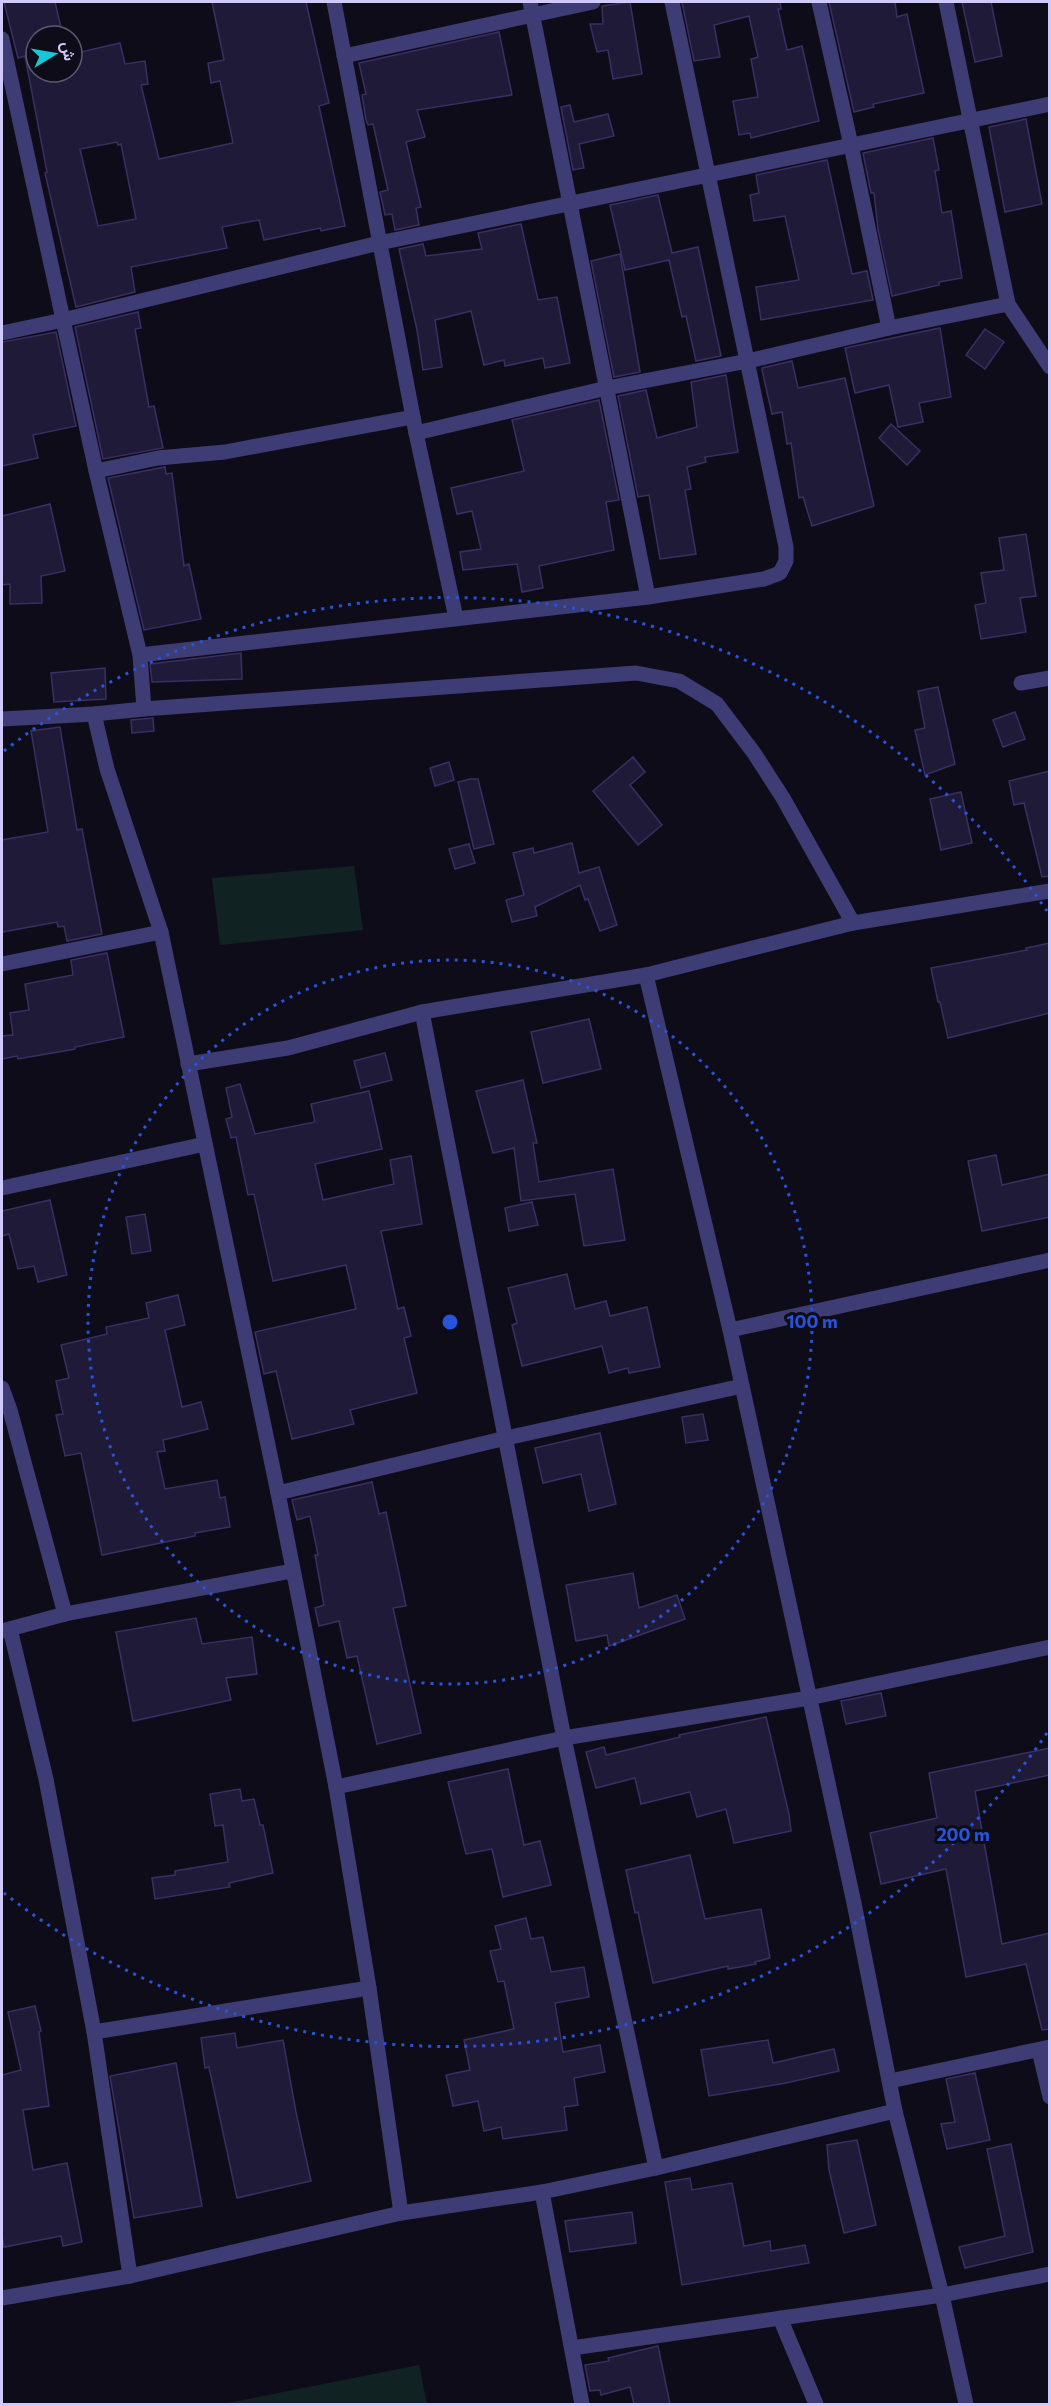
<svg xmlns="http://www.w3.org/2000/svg" width="1051" height="2406" viewBox="0 0 1051 2406" font-family="Commissioner,Vazirmatn,sans-serif">
<style>
.green{fill:#102322}
.building{fill:#201a39;stroke:#392f62;stroke-width:1.5;fill-rule:evenodd}
.lines{fill:none;stroke-linecap:round;stroke-linejoin:round}
.minor{stroke:#3e3c74;stroke-width:15}
.ring{fill:none;stroke:#2654da;stroke-width:3;stroke-dasharray:3 6}
.centre{fill:#2654da;stroke:#0f0c1a;stroke-width:3}
.ring-label{font-size:18px;text-anchor:middle;font-weight:bold;fill:#2654da;stroke:#0f0c1a;stroke-width:6;stroke-linejoin:round;paint-order:stroke}
</style>
<rect width="100%" height="100%" fill="#0f0c1a"/>
<g class="green">
<polygon points="354,866 363,930 220,945 212,878"/>
<polygon points="419,2365 427,2404 223,2404"/>
</g>
<g class="building">
<path d="M4 2H55L63 36H36V72H72V54L120 43 125 64 145 61 148 84 141 85 159 159 233 143 220 81 211 83 208 63 224 60 212 2H306L329 103 319 106 345 226 321 231 320 228 264 240 259 220 222 227 227 248 131 267 135 292 76 307 45 173 47 172 25 56 18 58ZM117 142 118 145 121 144 136 219 98 226 80 149Z"/>
<polygon points="630,2 642,74 613,79 608,50 597,52 590,24 603,24 602,6"/>
<polygon points="682,2 780,2 781,9 778,9 787,50 802,46 819,121 751,138 750,133 739,135 733,101 758,97 751,59 758,57 749,16 714,25 720,57 694,61"/>
<polygon points="829,2 895,2 897,17 907,14 924,93 873,104 874,107 854,112"/>
<polygon points="962,2 991,2 1002,56 975,62"/>
<polygon points="499,32 512,95 417,110 425,137 406,142 421,207 416,208 419,225 395,230 392,214 385,215 380,192 388,190 373,124 368,125 366,120 362,95 366,94 359,63"/>
<polygon points="570,105 574,122 608,114 614,136 579,144 584,168 573,170 561,107"/>
<polygon points="1026,119 1042,204 1005,212 989,127"/>
<polygon points="933,138 939,170 935,171 942,213 951,211 962,278 939,282 939,285 892,296 878,229 874,193 871,193 863,153"/>
<polygon points="827,160 852,274 867,271 873,300 761,320 756,287 799,280 785,216 754,221 750,195 759,193 756,175"/>
<polygon points="658,195 672,253 698,247 721,356 696,361 686,316 682,317 669,260 625,270 610,205"/>
<polygon points="521,224 538,300 557,297 570,363 545,368 543,358 505,366 504,360 484,365 471,311 435,320 442,367 423,370 417,330 399,249 423,244 426,256 482,249 478,233"/>
<polygon points="620,254 640,372 614,377 591,261"/>
<polygon points="138,312 141,328 135,329 149,407 154,406 163,448 103,459 75,327"/>
<polygon points="940,328 951,397 919,403 923,422 898,427 889,385 855,393 845,348"/>
<polygon points="985,329 1004,342 985,369 966,355"/>
<polygon points="56,332 76,426 33,435 38,458 2,466 2,342"/>
<polygon points="792,361 798,388 845,378 874,506 812,526 803,497 799,498 791,443 787,444 782,412 772,414 762,370 762,368"/>
<polygon points="726,375 738,452 705,457 706,462 687,467 691,489 685,490 696,554 660,559 649,495 638,497 618,396 646,390 657,438 697,427 691,382"/>
<polygon points="599,400 619,500 606,502 614,550 539,566 543,588 522,592 517,564 463,570 460,552 481,549 472,511 457,514 451,488 524,471 512,420"/>
<polygon points="891,424 920,451 907,465 879,438"/>
<polygon points="165,467 166,474 172,473 184,566 189,564 201,619 144,630 108,478"/>
<polygon points="50,504 65,571 41,576 42,603 10,604 10,584 2,585 2,516"/>
<polygon points="1026,534 1036,596 1020,598 1026,632 981,639 975,605 986,603 981,573 1004,570 999,538"/>
<polygon points="241,653 242,679 152,682 150,664"/>
<polygon points="105,668 106,699 54,702 51,673"/>
<polygon points="938,687 955,764 925,775 915,730 925,728 918,691"/>
<polygon points="1015,712 1025,739 1003,747 993,720"/>
<polygon points="153,718 154,731 132,733 131,720"/>
<polygon points="60,727 77,830 82,829 102,934 67,941 64,926 58,927 57,922 2,932 2,840 48,832 31,731"/>
<polygon points="633,757 645,772 630,785 662,825 638,845 593,791"/>
<polygon points="449,762 454,780 435,786 430,768"/>
<polygon points="1050,771 1050,876 1042,877 1024,803 1014,805 1009,781"/>
<polygon points="470,779 478,779 494,844 474,849 458,782"/>
<polygon points="961,792 972,843 941,850 930,799"/>
<polygon points="572,843 579,873 599,867 617,925 600,931 588,899 585,900 580,885 535,907 537,916 512,922 506,900 524,895 513,853 533,848 534,853"/>
<polygon points="469,844 475,863 455,869 449,849"/>
<polygon points="1050,943 1050,1013 948,1038 940,1002 938,1002 931,968 1027,950 1026,948"/>
<polygon points="107,953 124,1037 75,1047 75,1049 18,1059 17,1056 2,1059 2,1036 13,1035 10,1013 29,1010 25,984 73,975 71,960"/>
<polygon points="589,1019 601,1069 543,1083 531,1032"/>
<polygon points="385,1053 392,1080 361,1088 354,1061"/>
<polygon points="523,1080 537,1143 533,1143 539,1182 613,1169 625,1240 584,1246 575,1194 521,1201 514,1148 493,1153 476,1091"/>
<polygon points="240,1084 255,1134 315,1122 311,1104 369,1091 382,1149 315,1164 323,1200 394,1184 390,1160 411,1156 422,1224 381,1231 398,1309 404,1307 411,1336 404,1338 417,1393 350,1410 354,1424 292,1439 276,1371 264,1374 255,1332 356,1309 346,1265 273,1281 254,1194 248,1195 236,1137 231,1138 226,1119 232,1117 226,1088"/>
<polygon points="996,1155 1002,1185 1050,1174 1050,1217 982,1231 968,1161"/>
<polygon points="50,1200 67,1275 38,1282 34,1266 18,1269 9,1234 2,1236 2,1211"/>
<polygon points="532,1202 538,1225 509,1231 505,1208"/>
<polygon points="145,1214 151,1251 132,1254 126,1217"/>
<polygon points="567,1274 575,1309 606,1301 610,1316 647,1307 660,1367 629,1373 628,1368 609,1373 602,1346 522,1366 512,1325 517,1323 508,1288"/>
<polygon points="178,1295 185,1325 165,1330 182,1407 201,1402 208,1429 163,1440 165,1451 157,1452 165,1489 217,1480 220,1498 225,1497 230,1527 195,1533 195,1536 102,1555 81,1453 65,1456 56,1415 63,1414 56,1381 69,1378 61,1345 107,1334 106,1327 149,1318 146,1303"/>
<polygon points="703,1414 708,1440 686,1443 682,1417"/>
<polygon points="600,1433 616,1504 589,1511 581,1474 543,1483 535,1448"/>
<polygon points="372,1482 379,1514 386,1512 406,1606 393,1608 421,1733 377,1744 357,1656 347,1658 339,1621 319,1626 315,1608 324,1605 315,1555 318,1555 310,1516 297,1520 292,1500"/>
<polygon points="633,1573 639,1608 677,1595 685,1619 609,1646 607,1635 576,1641 566,1585"/>
<polygon points="196,1618 202,1644 252,1637 257,1674 226,1678 231,1700 133,1721 116,1632"/>
<polygon points="881,1693 886,1716 846,1724 841,1701"/>
<polygon points="766,1717 789,1814 791,1831 734,1843 726,1809 697,1817 690,1792 641,1804 635,1778 596,1788 586,1752 604,1747 606,1755 680,1737 679,1735"/>
<polygon points="1050,1748 1050,1775 975,1791 1002,1944 1050,1933 1050,2029 1042,2030 1026,1964 966,1977 946,1869 881,1884 870,1833 937,1818 929,1773"/>
<polygon points="508,1769 524,1845 540,1841 551,1885 503,1897 492,1849 466,1854 448,1782"/>
<polygon points="240,1789 242,1801 254,1799 260,1825 263,1825 273,1873 229,1883 230,1887 155,1899 152,1878 175,1875 175,1871 228,1862 223,1825 215,1826 210,1794"/>
<polygon points="690,1855 705,1919 761,1909 770,1958 755,1962 756,1964 728,1969 728,1966 653,1983 638,1912 635,1913 626,1870"/>
<polygon points="526,1918 531,1939 543,1937 551,1972 584,1967 589,1997 555,2003 563,2052 600,2045 605,2072 574,2078 578,2105 564,2107 567,2130 503,2139 501,2127 484,2131 478,2101 453,2106 446,2075 470,2070 464,2040 514,2029 504,1981 498,1982 490,1951 501,1949 495,1926"/>
<polygon points="35,2006 41,2031 39,2032 49,2106 23,2110 33,2170 67,2163 82,2242 63,2246 61,2236 4,2247 2,2236 2,2075 21,2070 8,2012"/>
<polygon points="235,2033 237,2048 283,2040 296,2112 311,2181 237,2198 209,2067 205,2068 201,2038"/>
<polygon points="768,2040 773,2063 834,2049 839,2071 786,2083 709,2096 701,2050"/>
<polygon points="176,2063 202,2206 134,2218 110,2076"/>
<polygon points="975,2073 990,2140 947,2149 941,2124 955,2122 946,2079"/>
<polygon points="857,2140 876,2225 844,2233 829,2170 827,2145"/>
<polygon points="1011,2144 1033,2252 965,2268 959,2247 1005,2236 987,2149"/>
<polygon points="690,2178 692,2190 732,2183 744,2246 770,2241 771,2251 805,2245 809,2263 682,2285 665,2182"/>
<polygon points="632,2212 636,2243 570,2252 565,2221"/>
<polygon points="658,2346 670,2404 634,2404 630,2387 601,2395 600,2390 590,2391 585,2365 609,2361 608,2358"/>
</g>
<g class="lines">
<g class="minor">
<polyline points="334,2 416,433 456,618"/>
<polyline points="530,2 648,597"/>
<polyline points="819,2 851,145 889,328"/>
<polyline points="946,2 1008,304 1050,367"/>
<polyline points="2,39 96,471 140,655 144,709"/>
<polyline points="344,56 593,2"/>
<polyline points="2,333 63,320 379,243 1050,104"/>
<polyline points="416,433 607,388 748,361 889,328 1008,304"/>
<polyline points="96,471 158,458 225,452 413,417"/>
<polyline points="140,655 648,597 764,579 780,573 786,561 786,547 672,2"/>
<polyline points="1021,683 1050,678"/>
<polyline points="94,714 107,769 161,932 278,1493 336,1787 369,1988 401,2213"/>
<polyline points="2,719 94,714 144,709 636,673 679,681 717,704 754,753 783,798 853,923"/>
<polyline points="2,964 161,932"/>
<polyline points="646,975 730,1330 854,1903 895,2111 942,2295 966,2404"/>
<polyline points="422,1012 564,1738 656,2168"/>
<polyline points="188,1064 288,1048 422,1012 646,975 853,923 1050,891"/>
<polyline points="2,1188 205,1144"/>
<polyline points="730,1330 1050,1260"/>
<polyline points="2,1388 10,1410 65,1614 2,1631"/>
<polyline points="278,1493 506,1438 742,1386"/>
<polyline points="65,1614 292,1571"/>
<polyline points="10,1629 46,1779 94,2032 130,2276"/>
<polyline points="336,1787 564,1738 809,1698 1050,1647"/>
<polyline points="94,2032 369,1988"/>
<polyline points="1039,2050 1050,2097"/>
<polyline points="890,2081 1050,2047"/>
<polyline points="542,2192 582,2404"/>
<polyline points="2,2298 130,2276 401,2213 542,2192 656,2168 895,2111"/>
<polyline points="780,2318 816,2404"/>
<polyline points="572,2348 942,2295 1050,2274"/>
</g>
</g>
<g class="ring">
<circle cx="450" cy="1322" r="362"/>
<path d="M1047 1733A725 725 0 0 1 4 1893M4 751A725 725 0 0 1 1047 911"/>
</g>
<circle cx="450" cy="1322" r="9" class="centre"/>
<g class="ring-label">
<text x="812" y="1328">100 m</text>
<text x="963" y="1841">200 m</text>
</g>
<rect width="1051" height="2406" fill="none" stroke="#cfcafa" stroke-width="6"/>
<g transform="translate(54 54) rotate(79)"><circle r="28" fill="#0f0c1a" stroke="#5c5874" stroke-width="1.5"/>
<path d="M0-4.5L10 22L0 15L-10 22Z" fill="#16c7d9"/>
<text y="-9" font-size="16" font-weight="bold" text-anchor="middle" fill="#cfcafa">ش</text>
</g>
</svg>
